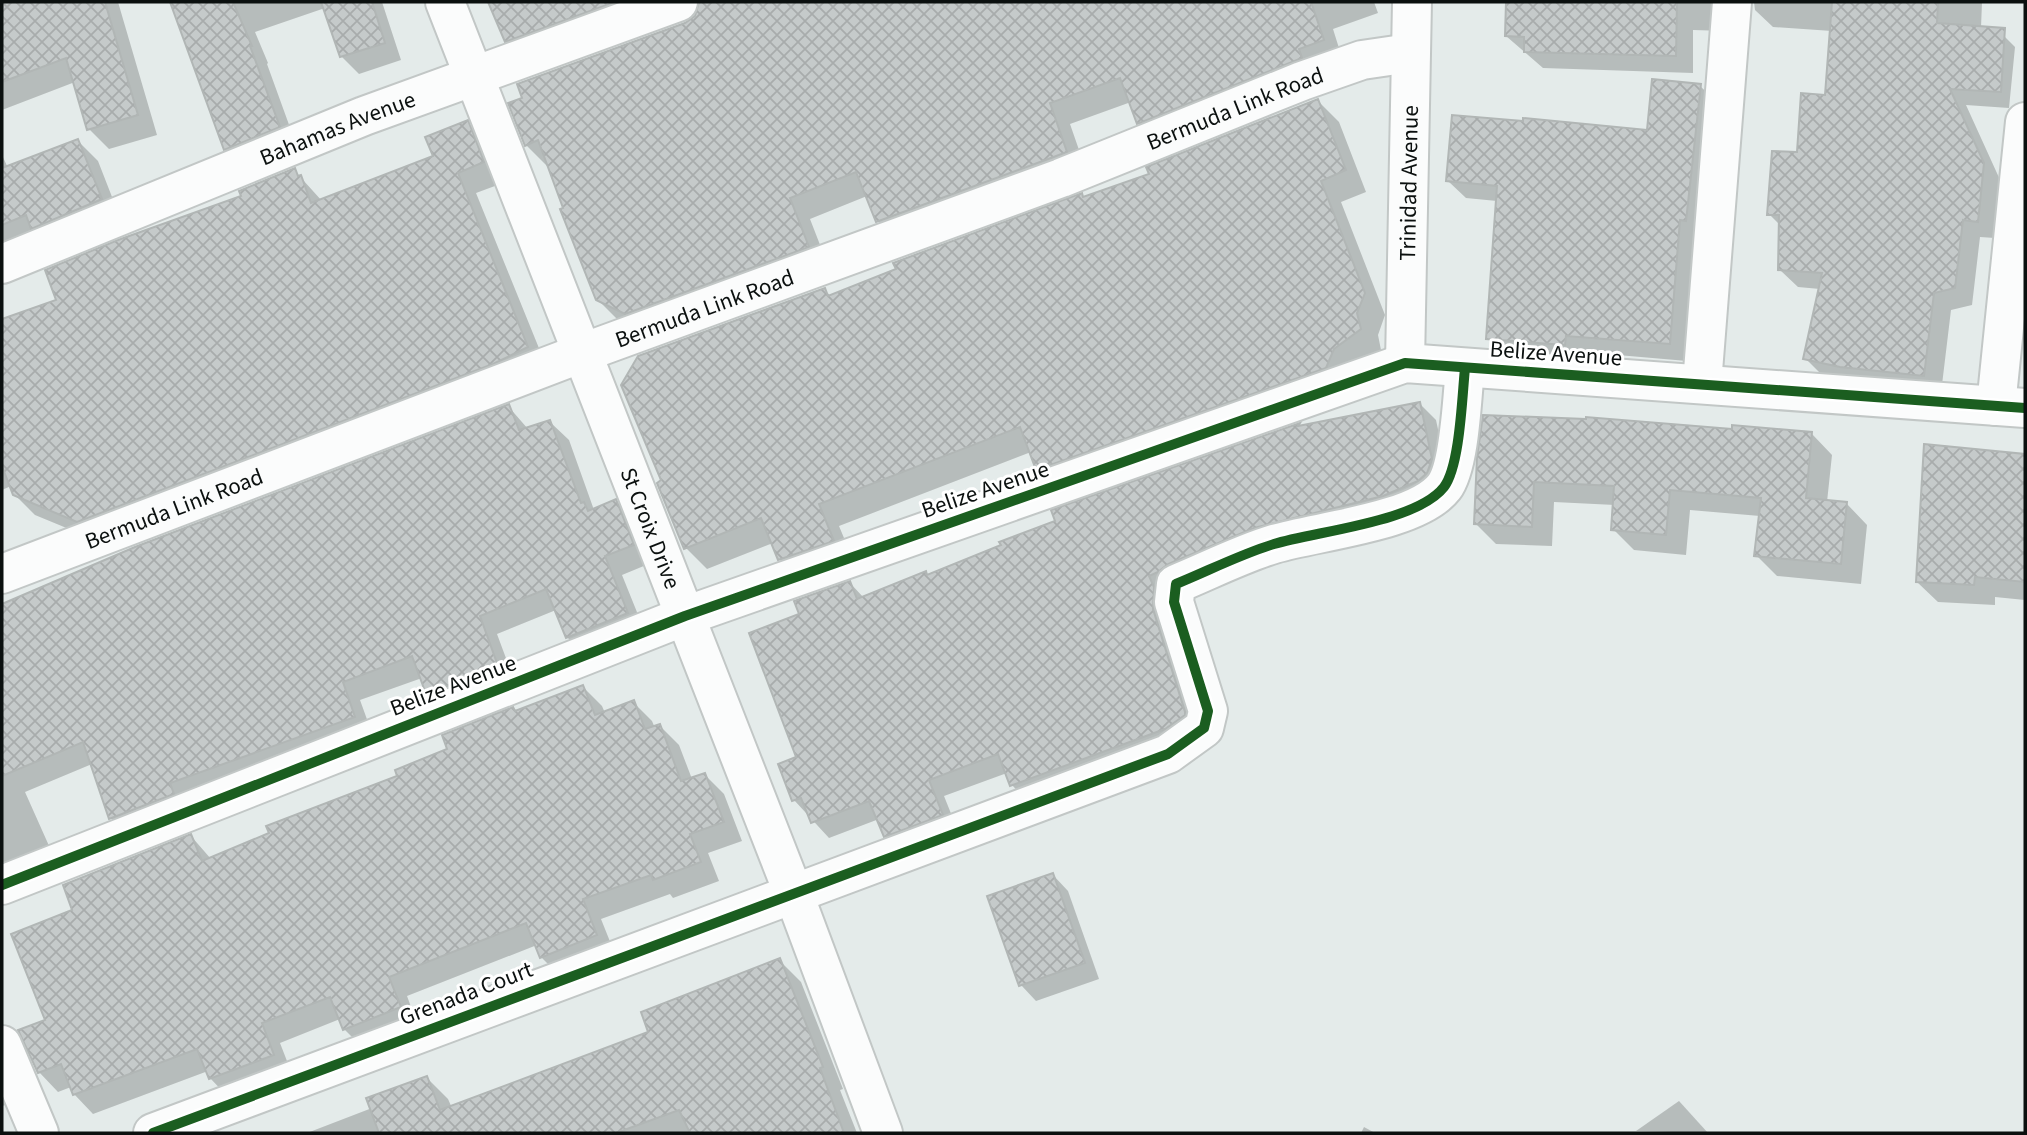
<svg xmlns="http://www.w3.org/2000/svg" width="2027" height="1135" viewBox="0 0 2027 1135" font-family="'Source Sans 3',sans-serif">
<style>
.shadow{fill:#0003}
.building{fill:url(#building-cross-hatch);stroke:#b1b6b5;stroke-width:2}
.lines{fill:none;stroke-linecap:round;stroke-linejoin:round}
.minor-casing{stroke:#c2c7c6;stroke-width:42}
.minor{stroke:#fbfcfc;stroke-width:38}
.cycleway-casing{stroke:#fff;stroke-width:15}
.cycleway{stroke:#1b5e20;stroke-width:10}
.labels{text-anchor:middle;stroke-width:6;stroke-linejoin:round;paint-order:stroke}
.street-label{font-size:23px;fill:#0b100f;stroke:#fff}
</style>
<defs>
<pattern id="building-cross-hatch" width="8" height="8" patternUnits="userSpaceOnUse" patternTransform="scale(1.75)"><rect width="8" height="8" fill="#c5caca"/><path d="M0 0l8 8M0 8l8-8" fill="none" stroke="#a8acac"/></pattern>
</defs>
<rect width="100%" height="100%" fill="#e4ebea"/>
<g class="shadow">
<polygon points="2,2 118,2 157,135 109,149 89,129 75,82 2,110"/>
<polygon points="172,2 382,2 401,60 359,74 341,56 325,8 255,32 268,63 267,64 296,144 243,166 226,149"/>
<polygon points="490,2 692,2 527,62 506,41"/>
<polygon points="701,2 876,2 878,7 892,2 1374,2 1378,13 1333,29 1343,61 1159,144 1138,123 1131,102 1070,124 1087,173 899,242 878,221 867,196 810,219 829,268 619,321 597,299 549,165 547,166 526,145 697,17 701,7"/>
<polygon points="1507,2 1737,2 1726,31 1693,30 1693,73 1543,68 1506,36"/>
<polygon points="1754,2 1982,2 1981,28 1998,30 2015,47 2009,108 1966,105 2001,182 1995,238 1980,237 1972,305 1951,310 1941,393 1823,376 1805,358 1820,289 1798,287 1780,270 1780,225 1769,214 1827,97 1832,31 1773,27 1755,10"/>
<polygon points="1700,86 1718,103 1687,361 1583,352 1582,361 1505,356 1488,338 1497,201 1466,198 1448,181 1648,132"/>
<polygon points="1318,101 1339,122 1366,192 1341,202 1385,315 1378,335 1381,350 1355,370 1059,490 1037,469 1031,452 839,526 854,562 801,581 779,559 773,543 707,569 686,548 824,290 831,296 1081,195 1085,198 1151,175"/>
<polygon points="467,122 487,142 503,183 476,193 547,368 98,541 35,515 14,494 11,486 2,490 2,321 58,301 294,170 322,201 435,157"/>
<polygon points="78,141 98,161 121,220 2,253 2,155 8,168"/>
<polygon points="1420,404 1436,420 1448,476 1184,580 1200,732 1028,802 1012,785 1007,773 944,796 958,831 902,852 885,836 879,819 829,838 794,800 799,758 802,615 850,583 864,598 926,574 928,576 1057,522 1054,512 1299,425 1302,428"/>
<polygon points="508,406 528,429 550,422 569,440 594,510 616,501 634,520 651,563 622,575 645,632 585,656 567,637 556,610 497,634 516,685 446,712 428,693 422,678 360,700 373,736 129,837 111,818 92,764 25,792 54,857 2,875 2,608"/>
<polygon points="1733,431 1812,434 1832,455 1827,502 1847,504 1867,525 1861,584 1777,576 1756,555 1760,516 1690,510 1686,555 1634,550 1613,529 1615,505 1554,502 1552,546 1496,544 1476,524 1479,457"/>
<polygon points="1926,446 2025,455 2025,600 1995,597 1995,605 1938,602 1917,582"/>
<polygon points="583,687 602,706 605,713 633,702 652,721 655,728 660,726 679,745 692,779 705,775 724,794 742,841 708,853 719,881 673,898 670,894 601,919 615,954 560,976 541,957 537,945 407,996 418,1026 363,1048 344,1029 340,1019 280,1043 292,1074 229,1098 210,1078 208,1071 93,1114 74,1094 71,1087 58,1092 39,1072 47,1021 75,911 191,836 211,859 400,777 516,712"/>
<polygon points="1053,875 1068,891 1099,979 1036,1001 1021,985"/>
<polygon points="779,960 801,982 843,1089 840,1090 857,1133 307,1133 372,1108 427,1078 448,1099 452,1108 651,1033"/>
<polygon points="2,1078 12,1103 2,1106"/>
<polygon points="1679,1101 1708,1133 1636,1131"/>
<polygon points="1364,1127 1375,1133 1361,1133"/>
</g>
<g class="building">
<polygon points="2,2 105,2 138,115 87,130 66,58 2,82"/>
<polygon points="170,2 233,2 252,46 250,46 280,127 224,150"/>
<polygon points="321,2 372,2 385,43 340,57"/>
<polygon points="488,2 615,2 505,42"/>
<polygon points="699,2 1311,2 1324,40 1299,49 1302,58 1137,124 1120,78 1050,103 1067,152 876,222 856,172 790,198 809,247 625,314 596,300 560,209 563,208 538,140 525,146 508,103 522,98 517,84 685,23 695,16"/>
<polygon points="1506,2 1677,2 1676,56 1524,52 1524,37 1505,36"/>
<polygon points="1832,2 1938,2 1937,23 2005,28 2001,92 1950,89 1984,163 1978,222 1963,220 1955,288 1934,293 1924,376 1840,367 1803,359 1822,273 1778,270 1779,215 1767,215 1772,151 1797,152 1801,93 1825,95"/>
<polygon points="1652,79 1701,84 1686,221 1680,220 1670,344 1566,336 1565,345 1486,339 1497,186 1446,181 1452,115 1523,121 1523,118 1647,130"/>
<polygon points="1318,99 1346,170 1321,181 1365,293 1357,313 1361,329 1334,349 1326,368 1036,470 1020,427 819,504 834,541 778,560 761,518 684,549 657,483 661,480 621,385 638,356 825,288 828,296 896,269 893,263 1082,193 1083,197 1149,174 1146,167"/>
<polygon points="468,120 484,162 458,173 528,347 493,364 77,522 13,495 2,466 2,319 56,300 45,270 118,240 241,196 239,191 295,168 298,176 301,175 311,203 433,156 425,137"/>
<polygon points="78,139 102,199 31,229 26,215 2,225 2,168"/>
<polygon points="1420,402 1432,459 1427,473 1418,481 1383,496 1254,528 1168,564 1158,572 1149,576 1154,587 1153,609 1185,712 1185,715 1165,729 1010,786 998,754 929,780 943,815 884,837 869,801 811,823 801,798 792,801 778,764 796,757 749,633 799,614 794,601 850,581 857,599 926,571 927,575 1001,545 999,542 1055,521 1051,510 1300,423 1298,426"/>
<polygon points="509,404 519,430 550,420 581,503 584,502 588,511 616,499 634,545 605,556 628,613 566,638 546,589 480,616 498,666 426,694 412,656 343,682 355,717 170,783 174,794 109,819 83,742 2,776 2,604 135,547"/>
<polygon points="1483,415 1586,419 1586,417 1732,429 1732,425 1812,432 1806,498 1847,502 1841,564 1754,556 1761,498 1670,490 1666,535 1611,530 1614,486 1534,482 1532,527 1474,524 1477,457"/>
<polygon points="1924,444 2025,454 2025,582 1975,577 1974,585 1916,582"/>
<polygon points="583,685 595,715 634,700 645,729 660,724 681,781 705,773 724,822 690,834 701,862 653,880 651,875 583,899 597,935 540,958 526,923 389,977 401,1007 343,1030 330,997 262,1023 274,1055 209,1079 197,1049 73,1095 61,1064 38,1073 18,1030 45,1020 11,934 72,910 63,885 191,834 202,861 269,833 266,826 397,776 395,770 447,749 442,735 513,707 515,711"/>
<polygon points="1053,873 1085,963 1019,986 987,896"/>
<polygon points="780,958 823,1067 820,1068 844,1133 690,1133 679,1110 616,1133 379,1133 366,1098 427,1076 440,1110 648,1032 641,1012"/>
</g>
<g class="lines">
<g class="minor-casing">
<g id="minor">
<path id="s1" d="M445 2 793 892 883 1133"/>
<path id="s2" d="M2 264 364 116 678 2"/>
<path id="s3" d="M1405 363 1412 2"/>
<polyline points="1702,384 1732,2"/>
<polyline points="1996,406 2025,122"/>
<path id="s4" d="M2 574 582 353 1061 178 1302 81 1362 60 1410 53"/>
<polyline points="2,885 685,616 1405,363 2025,408"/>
<polyline points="2,1045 39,1133"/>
<path d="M153 1133 1168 754 1204 728 1208 711 1174 602 1176 584C1208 571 1241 554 1274 544 1317 531 1417 522 1444 487 1460 466 1462 397 1465 368"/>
</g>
</g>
<use href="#minor" class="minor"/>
<g class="cycleway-casing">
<g id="cycleway">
<polyline points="2,885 685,616 1405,363 2025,408"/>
<path d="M153 1133 1168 754 1204 728 1208 711 1174 602 1176 584C1208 571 1241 554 1274 544 1317 531 1417 522 1444 487 1460 466 1462 397 1465 368"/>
</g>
</g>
<use href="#cycleway" class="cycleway"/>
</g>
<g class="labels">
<g class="street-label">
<text dy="8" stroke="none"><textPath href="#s4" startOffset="1318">Bermuda Link Road</textPath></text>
<text dy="8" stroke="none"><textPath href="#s2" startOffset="362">Bahamas Avenue</textPath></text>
<text dy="8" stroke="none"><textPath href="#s3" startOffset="180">Trinidad Avenue</textPath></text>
<text dy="8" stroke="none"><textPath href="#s4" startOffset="751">Bermuda Link Road</textPath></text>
<text transform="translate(1556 353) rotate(4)" y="8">Belize Avenue</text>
<text transform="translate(985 489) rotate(-19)" y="8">Belize Avenue</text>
<text dy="8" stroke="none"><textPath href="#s4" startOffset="184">Bermuda Link Road</textPath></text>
<text dy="8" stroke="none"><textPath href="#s1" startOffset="565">St Croix Drive</textPath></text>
<text transform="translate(453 685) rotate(-21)" y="8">Belize Avenue</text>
<text transform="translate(466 993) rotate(-21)" y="8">Grenada Court</text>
</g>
</g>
<rect width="2027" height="1135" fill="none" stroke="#0b100f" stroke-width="7"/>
</svg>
